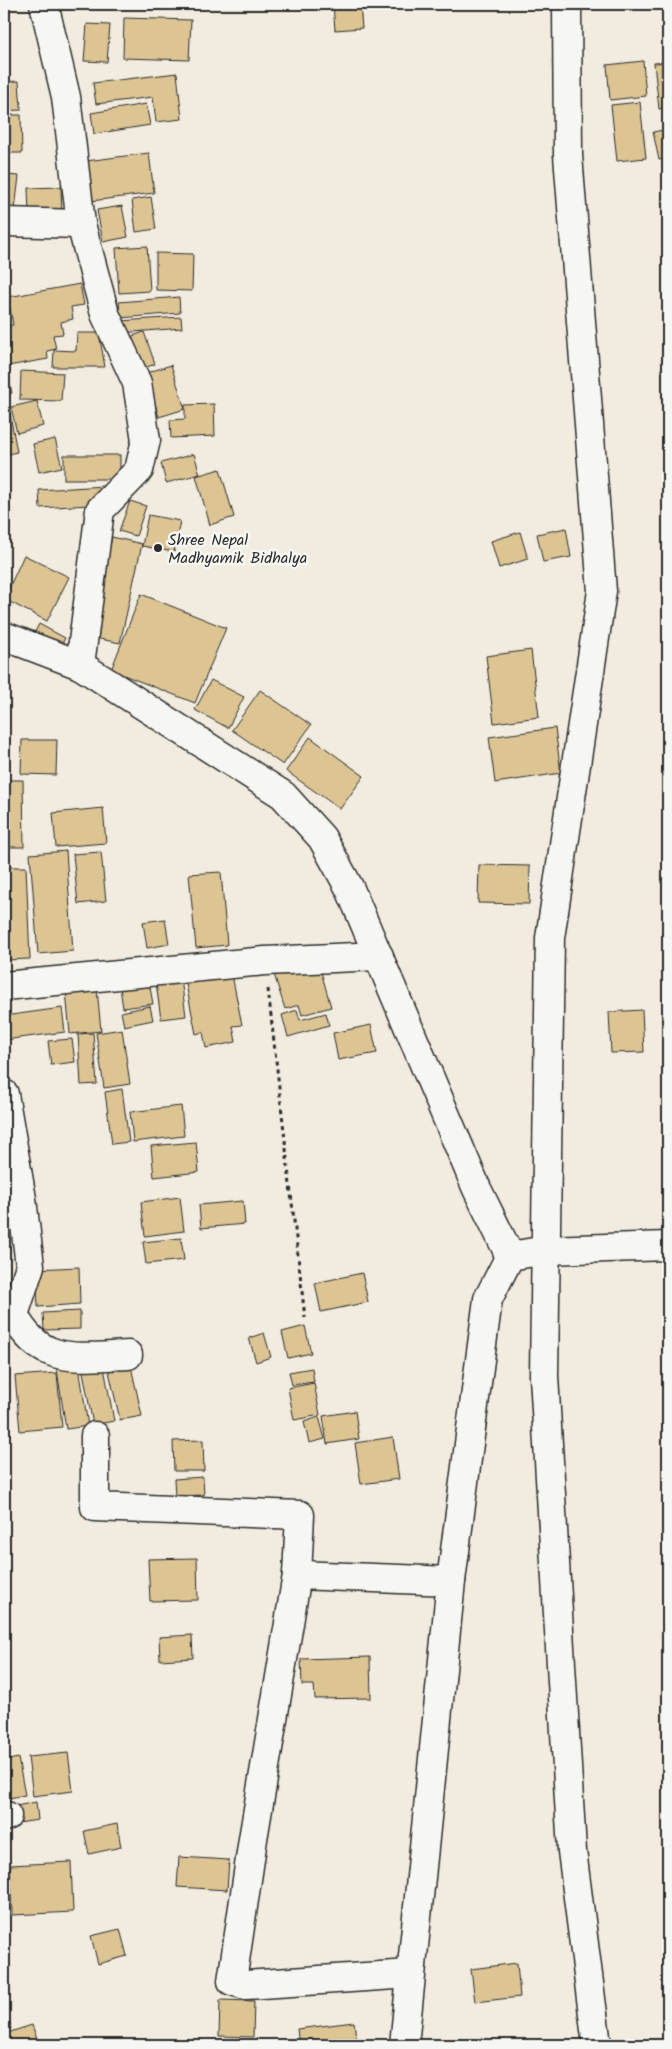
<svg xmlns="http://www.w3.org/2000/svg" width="672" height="2049" viewBox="0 0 672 2049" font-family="Kalam,sans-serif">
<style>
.building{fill:#ddc493;stroke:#2b2b2b}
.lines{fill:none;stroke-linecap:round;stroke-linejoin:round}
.minor-casing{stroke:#2b2b2b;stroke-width:31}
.path{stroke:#2b2b2b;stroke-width:3;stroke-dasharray:4 4;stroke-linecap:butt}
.minor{stroke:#f6f6f2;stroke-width:28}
.poi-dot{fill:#2b2b2b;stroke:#f6f6f2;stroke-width:2}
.labels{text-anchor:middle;stroke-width:5;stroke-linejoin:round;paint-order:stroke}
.poi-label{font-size:16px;fill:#2b2b2b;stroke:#f6f6f2;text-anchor:start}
</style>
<rect width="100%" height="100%" fill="#f1ecdf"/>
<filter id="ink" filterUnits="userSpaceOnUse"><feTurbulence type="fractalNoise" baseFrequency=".02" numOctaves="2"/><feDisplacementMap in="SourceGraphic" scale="10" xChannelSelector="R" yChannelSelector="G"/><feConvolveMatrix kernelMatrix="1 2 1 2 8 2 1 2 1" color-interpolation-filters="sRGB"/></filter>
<g filter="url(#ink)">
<g class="building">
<polygon points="333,4 360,4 362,28 335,30"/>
<polygon points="124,18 191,20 189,60 123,58"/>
<polygon points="87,24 110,25 107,62 84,61"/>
<polygon points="643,61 646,96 610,100 607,65"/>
<polygon points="668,62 668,108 659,109 654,63"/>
<polygon points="177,73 182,119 156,122 153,97 96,104 93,83"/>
<polygon points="19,81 21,110 4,111 4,82"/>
<polygon points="640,102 646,158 617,161 611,105"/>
<polygon points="146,104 150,125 94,134 91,113"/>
<polygon points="4,115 21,115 22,153 4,153"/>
<polygon points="668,129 668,158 659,160 653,132"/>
<polygon points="149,153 154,193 91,201 86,161"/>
<polygon points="4,175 19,176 14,218 4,217"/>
<polygon points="61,187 62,217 29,217 28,188"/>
<polygon points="151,197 156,229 136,232 132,200"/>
<polygon points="122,206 128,237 103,242 97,210"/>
<polygon points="147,246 150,291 119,293 116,248"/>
<polygon points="156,253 193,254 192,291 156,290"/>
<polygon points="80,284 84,305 71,307 73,319 61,322 63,334 53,335 56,349 47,351 48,359 8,366 4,344 4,326 13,325 8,297"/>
<polygon points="179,297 180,313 120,318 119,302"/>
<polygon points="4,303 7,322 4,322"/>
<polygon points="181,317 182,328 121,333 120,321"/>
<polygon points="144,332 155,364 136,371 124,339"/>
<polygon points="77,333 99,333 105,367 53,367 54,350 76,351"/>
<polygon points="4,359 12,393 4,395"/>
<polygon points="171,365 185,409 159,417 146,373"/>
<polygon points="21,371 63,373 61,401 20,400"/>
<polygon points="37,401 43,426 17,433 11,407"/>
<polygon points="8,403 17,452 4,455 4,404"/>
<polygon points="214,404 215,436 171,438 170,420 185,419 185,405"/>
<polygon points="55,439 62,467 39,472 33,444"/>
<polygon points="194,454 200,474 166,483 161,463"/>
<rect x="64" y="455" width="56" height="24"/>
<polygon points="220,469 234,517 210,525 196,476"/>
<polygon points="104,486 105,504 40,508 39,490"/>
<polygon points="130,501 146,506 136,536 119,531"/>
<polygon points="148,515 180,521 174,552 142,546"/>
<polygon points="566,528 571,557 543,562 537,534"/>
<polygon points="520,532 528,559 499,568 491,541"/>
<polygon points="112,537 142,544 120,643 90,637"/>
<polygon points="24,555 69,577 47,621 4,599"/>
<polygon points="141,594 226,628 195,703 111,670"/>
<polygon points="39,624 65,638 58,651 32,638"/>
<polygon points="531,650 539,717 494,723 486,656"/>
<polygon points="211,680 244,697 228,728 195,710"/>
<polygon points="260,690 311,725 283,765 232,730"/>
<polygon points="555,728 561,773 495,783 489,737"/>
<polygon points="310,737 364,776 340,809 286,771"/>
<polygon points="22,740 57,740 56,775 21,774"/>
<polygon points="4,780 23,780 24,847 4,847"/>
<polygon points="103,808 106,843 56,847 53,813"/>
<polygon points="66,851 73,951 38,954 30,854"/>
<polygon points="101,852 106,901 78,904 73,854"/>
<polygon points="479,865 530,866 529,904 478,903"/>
<polygon points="4,867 26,867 30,959 4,960"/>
<polygon points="221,872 227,945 196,948 189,874"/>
<polygon points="165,919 169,944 147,948 143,922"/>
<polygon points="318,961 331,1007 302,1015 299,1005 285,1009 274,974"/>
<polygon points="231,970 242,1025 233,1026 236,1042 206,1048 203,1032 196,1034 185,979"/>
<polygon points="148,976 153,1004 123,1008 119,981"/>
<polygon points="96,978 101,1031 70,1034 65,981"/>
<polygon points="181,979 186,1016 161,1019 156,983"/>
<polygon points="150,1006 153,1020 124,1026 121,1012"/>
<polygon points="62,1008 65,1032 4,1040 4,1016"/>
<polygon points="297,1010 300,1020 326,1013 329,1025 288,1037 282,1015"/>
<polygon points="642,1010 644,1052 611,1053 609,1012"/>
<polygon points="371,1025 377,1053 338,1060 333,1033"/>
<polygon points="122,1029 130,1084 104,1088 96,1033"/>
<polygon points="93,1033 97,1084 81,1085 78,1034"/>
<polygon points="72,1039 75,1062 51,1065 48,1041"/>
<polygon points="122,1089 129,1142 112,1144 105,1092"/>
<polygon points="181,1106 184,1136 133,1142 130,1112"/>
<polygon points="196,1142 199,1172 154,1177 151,1146"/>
<polygon points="180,1197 184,1231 145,1236 141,1202"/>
<polygon points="243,1201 245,1224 201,1228 199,1205"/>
<polygon points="181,1238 184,1260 146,1264 143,1242"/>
<polygon points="79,1267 80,1304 38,1307 36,1269"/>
<polygon points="362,1273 368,1302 321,1312 315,1283"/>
<polygon points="80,1311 80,1329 44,1330 43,1313"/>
<polygon points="305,1326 311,1353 288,1358 282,1332"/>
<polygon points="264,1333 271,1357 256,1362 249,1338"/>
<polygon points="102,1357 114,1421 93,1425 81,1361"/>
<polygon points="78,1360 88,1426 66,1429 56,1363"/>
<polygon points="130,1362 142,1416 120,1420 108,1367"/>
<polygon points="312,1368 314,1382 292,1385 289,1372"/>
<polygon points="57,1373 62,1427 20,1431 15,1376"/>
<polygon points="314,1383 320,1415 294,1420 288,1388"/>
<polygon points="355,1411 359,1439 327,1444 323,1416"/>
<polygon points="319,1417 325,1439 309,1443 304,1422"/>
<polygon points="393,1437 399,1479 361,1484 355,1443"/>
<polygon points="203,1440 204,1471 174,1471 173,1441"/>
<polygon points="203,1477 204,1495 175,1496 174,1479"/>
<polygon points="197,1558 198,1600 150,1601 148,1559"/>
<polygon points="192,1635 193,1658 160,1660 159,1637"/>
<polygon points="370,1657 371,1698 315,1699 314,1685 302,1685 301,1659"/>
<polygon points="68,1753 73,1791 33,1796 28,1757"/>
<polygon points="18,1758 25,1795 4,1799 4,1761"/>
<polygon points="36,1802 38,1820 19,1823 16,1806"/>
<polygon points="117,1824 121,1847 89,1854 84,1831"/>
<polygon points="179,1857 229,1860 227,1890 177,1887"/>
<polygon points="71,1862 73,1912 12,1915 10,1865"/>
<polygon points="120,1929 127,1956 98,1964 91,1936"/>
<polygon points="517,1963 520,1997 475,2002 471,1969"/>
<polygon points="220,2000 254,2001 253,2037 219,2036"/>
<polygon points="4,2005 11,2028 4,2030"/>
<polygon points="354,2022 357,2045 299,2045 297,2029"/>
<polygon points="32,2025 39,2045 4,2045 4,2034"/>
</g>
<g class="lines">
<g class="minor-casing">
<g id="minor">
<polyline points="44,4 66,97 81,224 105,314 137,383 146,440 139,470 100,510 80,665"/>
<polyline points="567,4 568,155 602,591 550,938 544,1376 572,1851 597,2045"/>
<polyline points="4,222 81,224"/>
<polyline points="4,636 80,665 283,795 322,838 350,889 477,1189 510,1256"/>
<polyline points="4,986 265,961 379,956"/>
<path d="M4 1094 22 1199 30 1266 14 1315C40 1366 78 1357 128 1355"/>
<polyline points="95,1436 95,1507 300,1515 297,1575 253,1839 232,1981 246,1985 410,1974"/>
<polyline points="297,1575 451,1581"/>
<polyline points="4,1817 7,1816"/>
<polyline points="404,2045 451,1581 488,1299 510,1256 546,1250 668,1246"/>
</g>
</g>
<polyline class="path" points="268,989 305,1318"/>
<use href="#minor" class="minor"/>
</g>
</g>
<circle class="poi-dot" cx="158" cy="548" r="5"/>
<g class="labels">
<g class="poi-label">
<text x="168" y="545">Shree Nepal<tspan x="168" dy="18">Madhyamik Bidhalya</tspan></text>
</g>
</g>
<rect width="672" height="2049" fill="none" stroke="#f6f6f2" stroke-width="20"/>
<rect x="10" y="10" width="652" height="2029" fill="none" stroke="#2b2b2b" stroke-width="2" filter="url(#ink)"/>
</svg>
